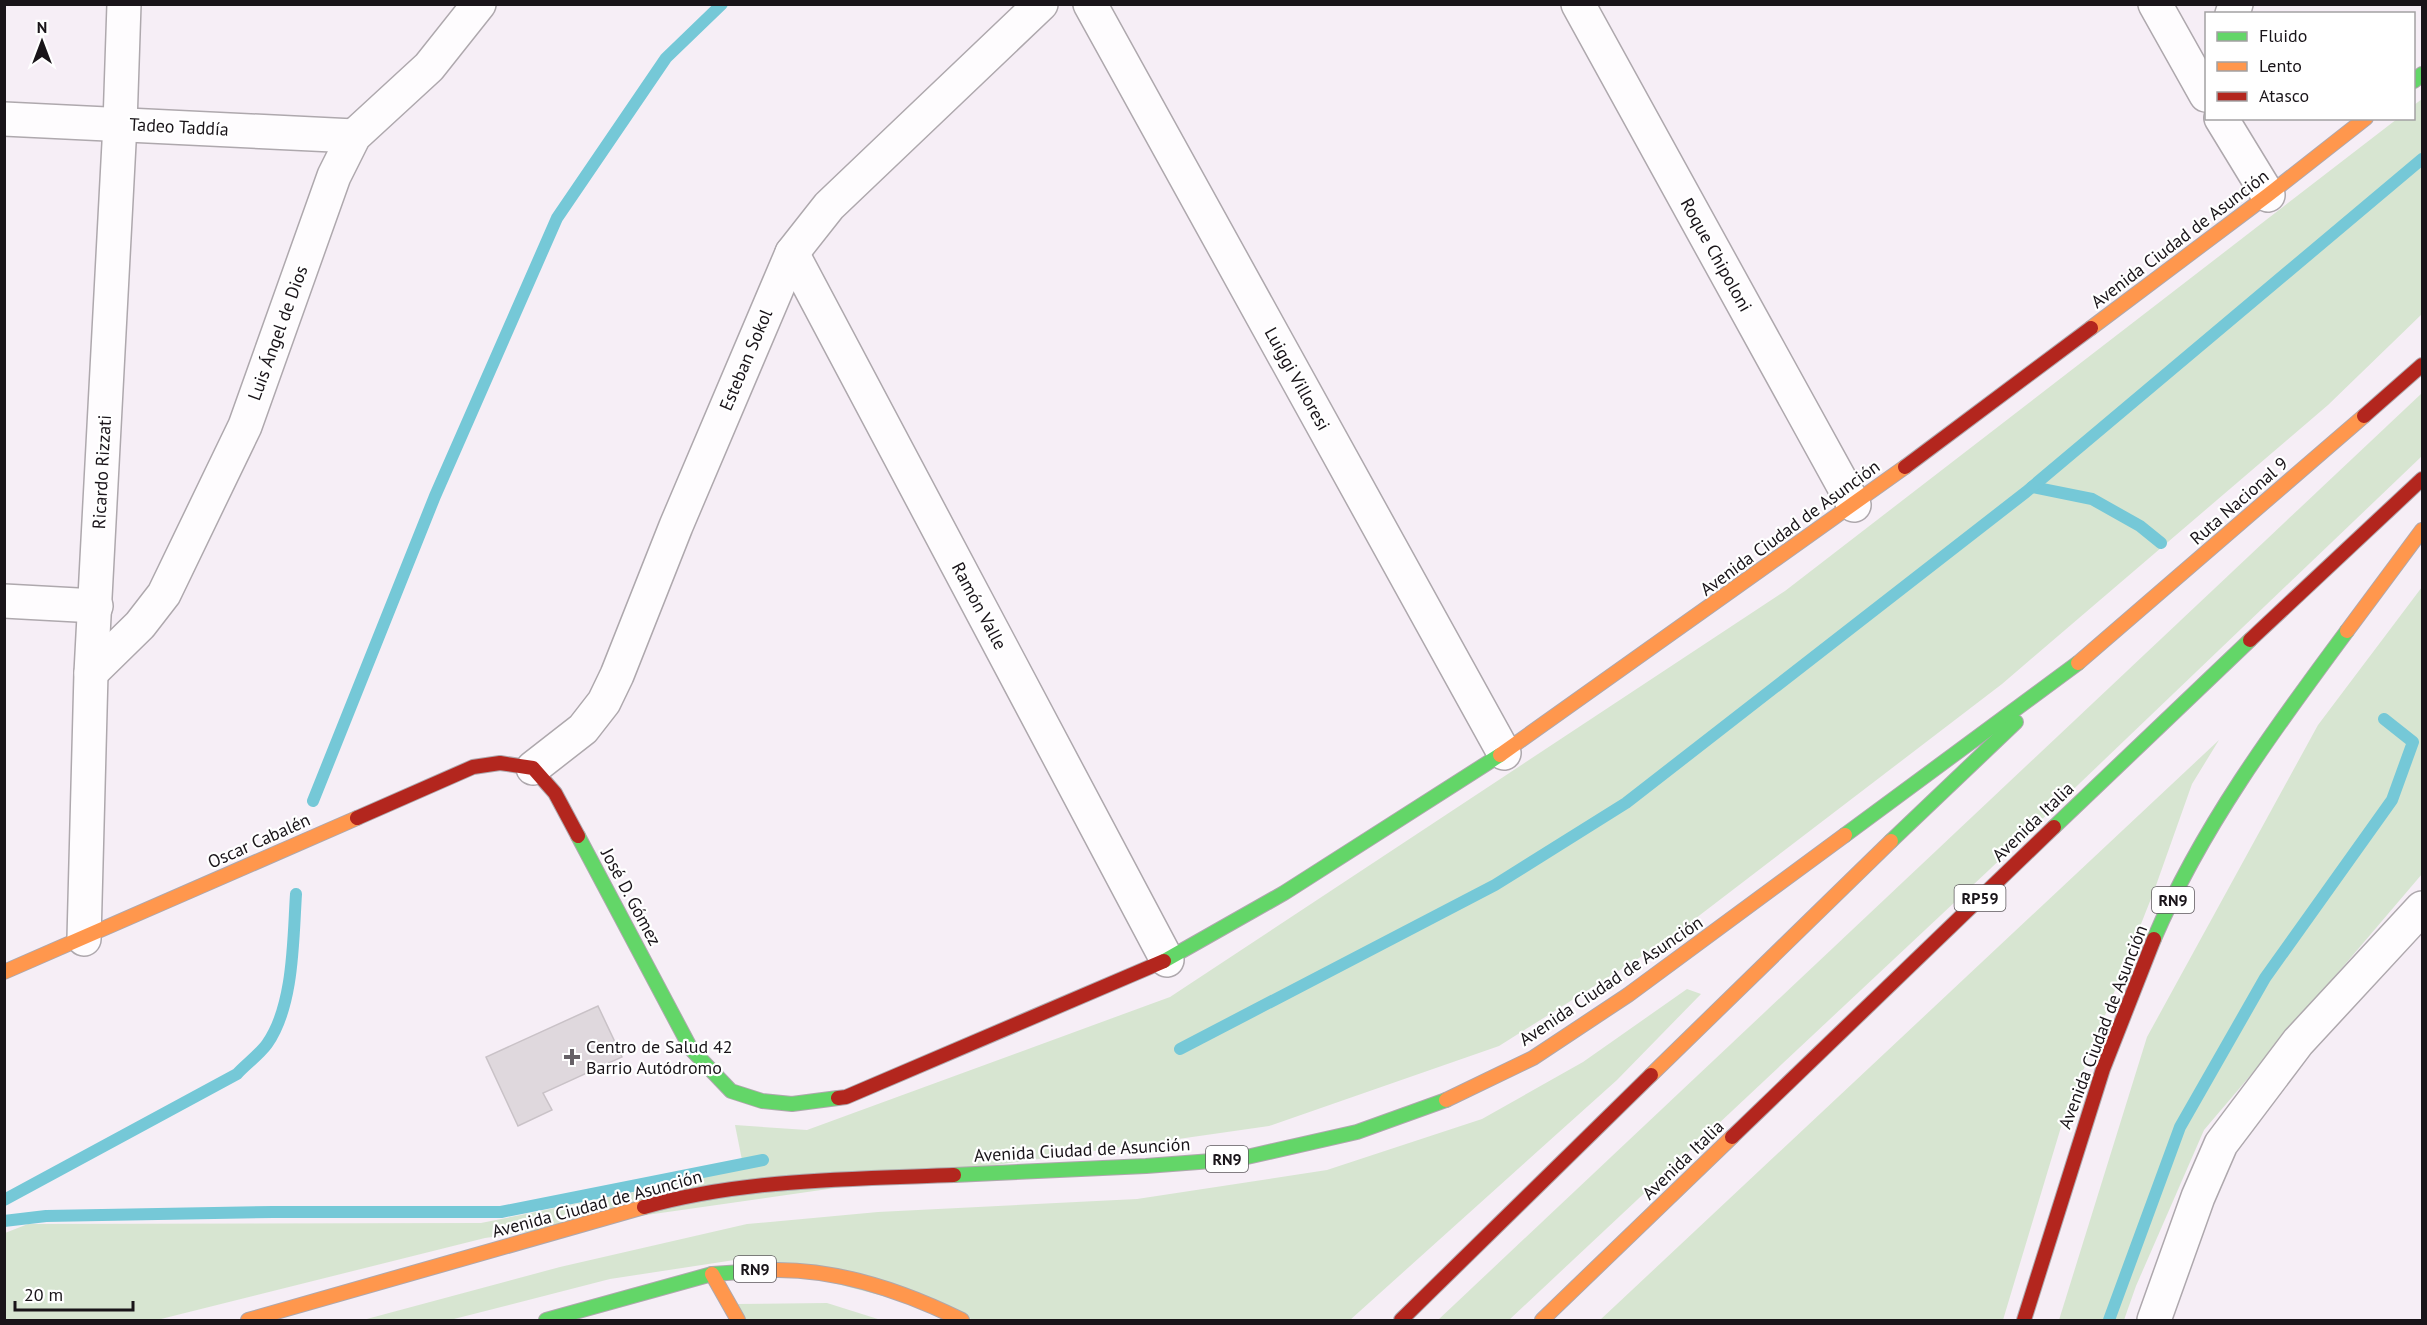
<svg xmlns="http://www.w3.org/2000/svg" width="2427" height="1325" viewBox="0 0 2427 1325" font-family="'PT Sans',sans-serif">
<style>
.grass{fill:#d7e5d1}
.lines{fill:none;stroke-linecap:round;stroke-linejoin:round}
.stream{stroke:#75c8d7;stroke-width:12}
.building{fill:#dfd8dd;stroke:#c9c2c7;stroke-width:1.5}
.street-casing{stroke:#aea8ad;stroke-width:36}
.fast-casing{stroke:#aea8ad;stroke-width:16}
.slow-casing{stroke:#aea8ad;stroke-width:16}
.jam-casing{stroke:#aea8ad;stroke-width:16}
.street{stroke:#fefcfe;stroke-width:33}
.fast{stroke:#63d668;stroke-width:14}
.slow{stroke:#ff974d;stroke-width:14}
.jam{stroke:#b3261e;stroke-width:14}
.poi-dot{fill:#666066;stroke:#fff;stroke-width:2}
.labels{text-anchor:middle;stroke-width:4.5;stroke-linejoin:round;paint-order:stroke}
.shield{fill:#fff;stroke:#5e5a5e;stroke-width:1.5}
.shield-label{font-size:16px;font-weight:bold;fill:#191419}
.street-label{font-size:18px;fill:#191419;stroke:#fff}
.poi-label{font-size:18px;fill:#191419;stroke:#fff;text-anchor:start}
</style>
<rect width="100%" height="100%" fill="#f6eef6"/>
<g class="grass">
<polygon points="2422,99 2422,314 2328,405 2002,684 1666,941 1499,1046 1269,1126 485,1238 157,1320 5,1320 5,1233 28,1224 481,1223 644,1190 743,1165 735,1125 807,1130 1170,997 1785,591 2397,119 2414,118 2414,105"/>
<polygon points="2422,393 2422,456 1989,870 1509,1320 1438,1320"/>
<polygon points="2422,587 2422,874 2204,1130 2136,1286 2124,1320 2059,1320 2147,1037 2318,725"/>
<polygon points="2219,740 2192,784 2154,891 2061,1127 2003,1320 1600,1320"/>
<polygon points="1687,989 1701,994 1617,1080 1350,1320 975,1320 741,1259 610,1279 450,1320 363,1320 560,1267 747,1224 878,1212 1137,1199 1327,1170 1482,1119 1583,1062"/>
<polygon points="827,1303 881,1320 744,1320 737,1304"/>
</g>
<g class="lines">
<g class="stream">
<polyline points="2032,487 2092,499 2140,526 2161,543"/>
<polyline points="313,801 435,496 557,218 666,58 722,4"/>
<polyline points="1180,1049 1495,885 1626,803 2026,492 2422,159"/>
<path d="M4 1200 237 1074C246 1064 259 1055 267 1044 294 1006 293 939 296 894"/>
<polyline points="4,1221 46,1216 273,1212 501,1212 763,1160"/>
<polyline points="2109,1320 2180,1127 2265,978 2392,800 2413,742 2384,719"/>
</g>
</g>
<polygon class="building" points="598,1006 622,1057 543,1093 552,1110 518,1126 486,1057"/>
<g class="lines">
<g class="street-casing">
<g id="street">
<polyline points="1090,4 1504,753"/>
<polyline points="1578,4 1854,505"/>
<polyline points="2155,4 2206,95"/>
<polyline points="2232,14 2236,4"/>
<polyline points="2221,118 2268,195"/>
<polyline points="4,119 354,136"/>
<polyline points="792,253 1167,960"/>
<polyline points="4,601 96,606"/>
<polyline points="91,673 140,625 164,594 245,426 334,176 354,136 429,67 479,4"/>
<polyline points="533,768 583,729 604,702 617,675 676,526 792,253 829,206 1041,4"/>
<polyline points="84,939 91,673 120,124 124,4"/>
<polyline points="2154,1320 2198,1197 2221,1144 2298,1042 2422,908"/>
</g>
</g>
<g class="fast-casing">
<g id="fast">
<polyline points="2414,81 2422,74"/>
<polyline points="2054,827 2250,640"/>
<polyline points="1845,835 2078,663"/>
<polyline points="578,836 691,1049 731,1091 762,1101 792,1104 838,1098"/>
<polyline points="1891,841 2016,722"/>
<path d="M2154 939C2201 828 2275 728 2347 631"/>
<polyline points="1164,961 1284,893 1500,755"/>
<polyline points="954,1175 1146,1166 1238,1159 1357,1132 1446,1100"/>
<polyline points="546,1320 712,1274 770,1270"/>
</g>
</g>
<g class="slow-casing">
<g id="slow">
<polyline points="2091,328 2268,195 2366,118"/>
<polyline points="2347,631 2422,530"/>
<polyline points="2078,663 2364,416"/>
<polyline points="1500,755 1905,467"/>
<polyline points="4,972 357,818"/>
<polyline points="1651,1075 1891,841"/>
<polyline points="1446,1100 1533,1058 1628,995 1845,835"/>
<path d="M770 1270C837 1268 903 1291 962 1320"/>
<polyline points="712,1274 738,1320"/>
<polyline points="248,1320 644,1207"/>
<polyline points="1542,1320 1732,1137"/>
</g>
</g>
<g class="jam-casing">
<g id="jam">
<polyline points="2364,416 2422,365"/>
<polyline points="1905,467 2091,328"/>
<polyline points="2250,640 2422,479"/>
<polyline points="357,818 473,767 500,763 533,768 555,793 578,836"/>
<polyline points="838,1098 846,1097 1164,961"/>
<polyline points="1732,1137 2054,827"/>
<path d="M644 1207C744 1179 850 1179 954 1175"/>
<polyline points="1401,1320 1651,1075"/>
<polyline points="2024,1320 2103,1069 2154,939"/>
</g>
</g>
<use href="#street" class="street"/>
<use href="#fast" class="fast"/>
<use href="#slow" class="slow"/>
<use href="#jam" class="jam"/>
</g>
<path class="poi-dot" d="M569 1048h6v6h6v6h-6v6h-6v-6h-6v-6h6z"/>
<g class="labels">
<g class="shield">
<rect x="1954.5" y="885" width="51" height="26" rx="4.5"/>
<rect x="2152" y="887" width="42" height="26" rx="4.5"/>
<rect x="1206" y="1146" width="42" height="26" rx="4.5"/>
<rect x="734" y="1256" width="42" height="26" rx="4.5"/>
</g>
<g class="shield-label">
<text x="1980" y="904">RP59</text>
<text x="2173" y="906">RN9</text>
<text x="1227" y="1165">RN9</text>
<text x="755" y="1275">RN9</text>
</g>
<g class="street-label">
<text transform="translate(179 127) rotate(3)" y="6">Tadeo Taddía</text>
<text transform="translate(2180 239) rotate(-37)" y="6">Avenida Ciudad de Asunción</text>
<text transform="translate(1716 255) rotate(61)" y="6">Roque Chipoloni</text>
<text transform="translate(278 333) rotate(-70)" y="6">Luis Ángel de Dios</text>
<text transform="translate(746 360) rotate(-67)" y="6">Esteban Sokol</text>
<text transform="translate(1297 379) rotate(61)" y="6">Luiggi Villoresi</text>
<text transform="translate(102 472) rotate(-87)" y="6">Ricardo Rizzati</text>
<text transform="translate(2239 501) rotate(-41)" y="6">Ruta Nacional 9</text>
<text transform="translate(1790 528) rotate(-36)" y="6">Avenida Ciudad de Asunción</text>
<text transform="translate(979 606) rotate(62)" y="6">Ramón Valle</text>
<text transform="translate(2033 822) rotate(-44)" y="6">Avenida Italia</text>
<text transform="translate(259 841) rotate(-24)" y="6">Oscar Cabalén</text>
<text transform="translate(631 897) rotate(62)" y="6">José D. Gómez</text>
<text transform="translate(1611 981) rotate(-34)" y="6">Avenida Ciudad de Asunción</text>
<text transform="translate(2103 1027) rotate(-69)" y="6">Avenida Ciudad de Asunción</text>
<text transform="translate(1082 1150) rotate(-3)" y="6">Avenida Ciudad de Asunción</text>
<text transform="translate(1683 1160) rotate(-44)" y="6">Avenida Italia</text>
<text transform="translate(597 1204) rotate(-15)" y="6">Avenida Ciudad de Asunción</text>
</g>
<g class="poi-label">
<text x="586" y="1053">Centro de Salud 42<tspan x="586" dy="21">Barrio Autódromo</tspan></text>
</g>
</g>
<rect width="2427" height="1325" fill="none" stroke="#191419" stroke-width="12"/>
<rect x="2205" y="12" width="210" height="108" fill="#ffffff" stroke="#a3a1a3" stroke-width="1.5"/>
<rect x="2217" y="32" width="30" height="9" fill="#63d668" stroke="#a3a1a3" stroke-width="1.5"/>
<text x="2259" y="42" font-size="18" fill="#191419">Fluido</text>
<rect x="2217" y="62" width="30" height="9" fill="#ff974d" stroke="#a3a1a3" stroke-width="1.5"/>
<text x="2259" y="72" font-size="18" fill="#191419">Lento</text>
<rect x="2217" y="92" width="30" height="9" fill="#b3261e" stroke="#a3a1a3" stroke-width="1.5"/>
<text x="2259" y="102" font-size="18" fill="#191419">Atasco</text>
<g transform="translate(42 42)" stroke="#ffffff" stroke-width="4.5" paint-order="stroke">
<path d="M0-4.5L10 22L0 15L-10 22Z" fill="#191419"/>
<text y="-9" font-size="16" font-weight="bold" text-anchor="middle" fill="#191419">N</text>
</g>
<path d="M15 1301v9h118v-9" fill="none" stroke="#191419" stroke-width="3"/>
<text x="24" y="1301" font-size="18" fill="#191419" stroke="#ffffff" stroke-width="4.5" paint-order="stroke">20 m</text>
</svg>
